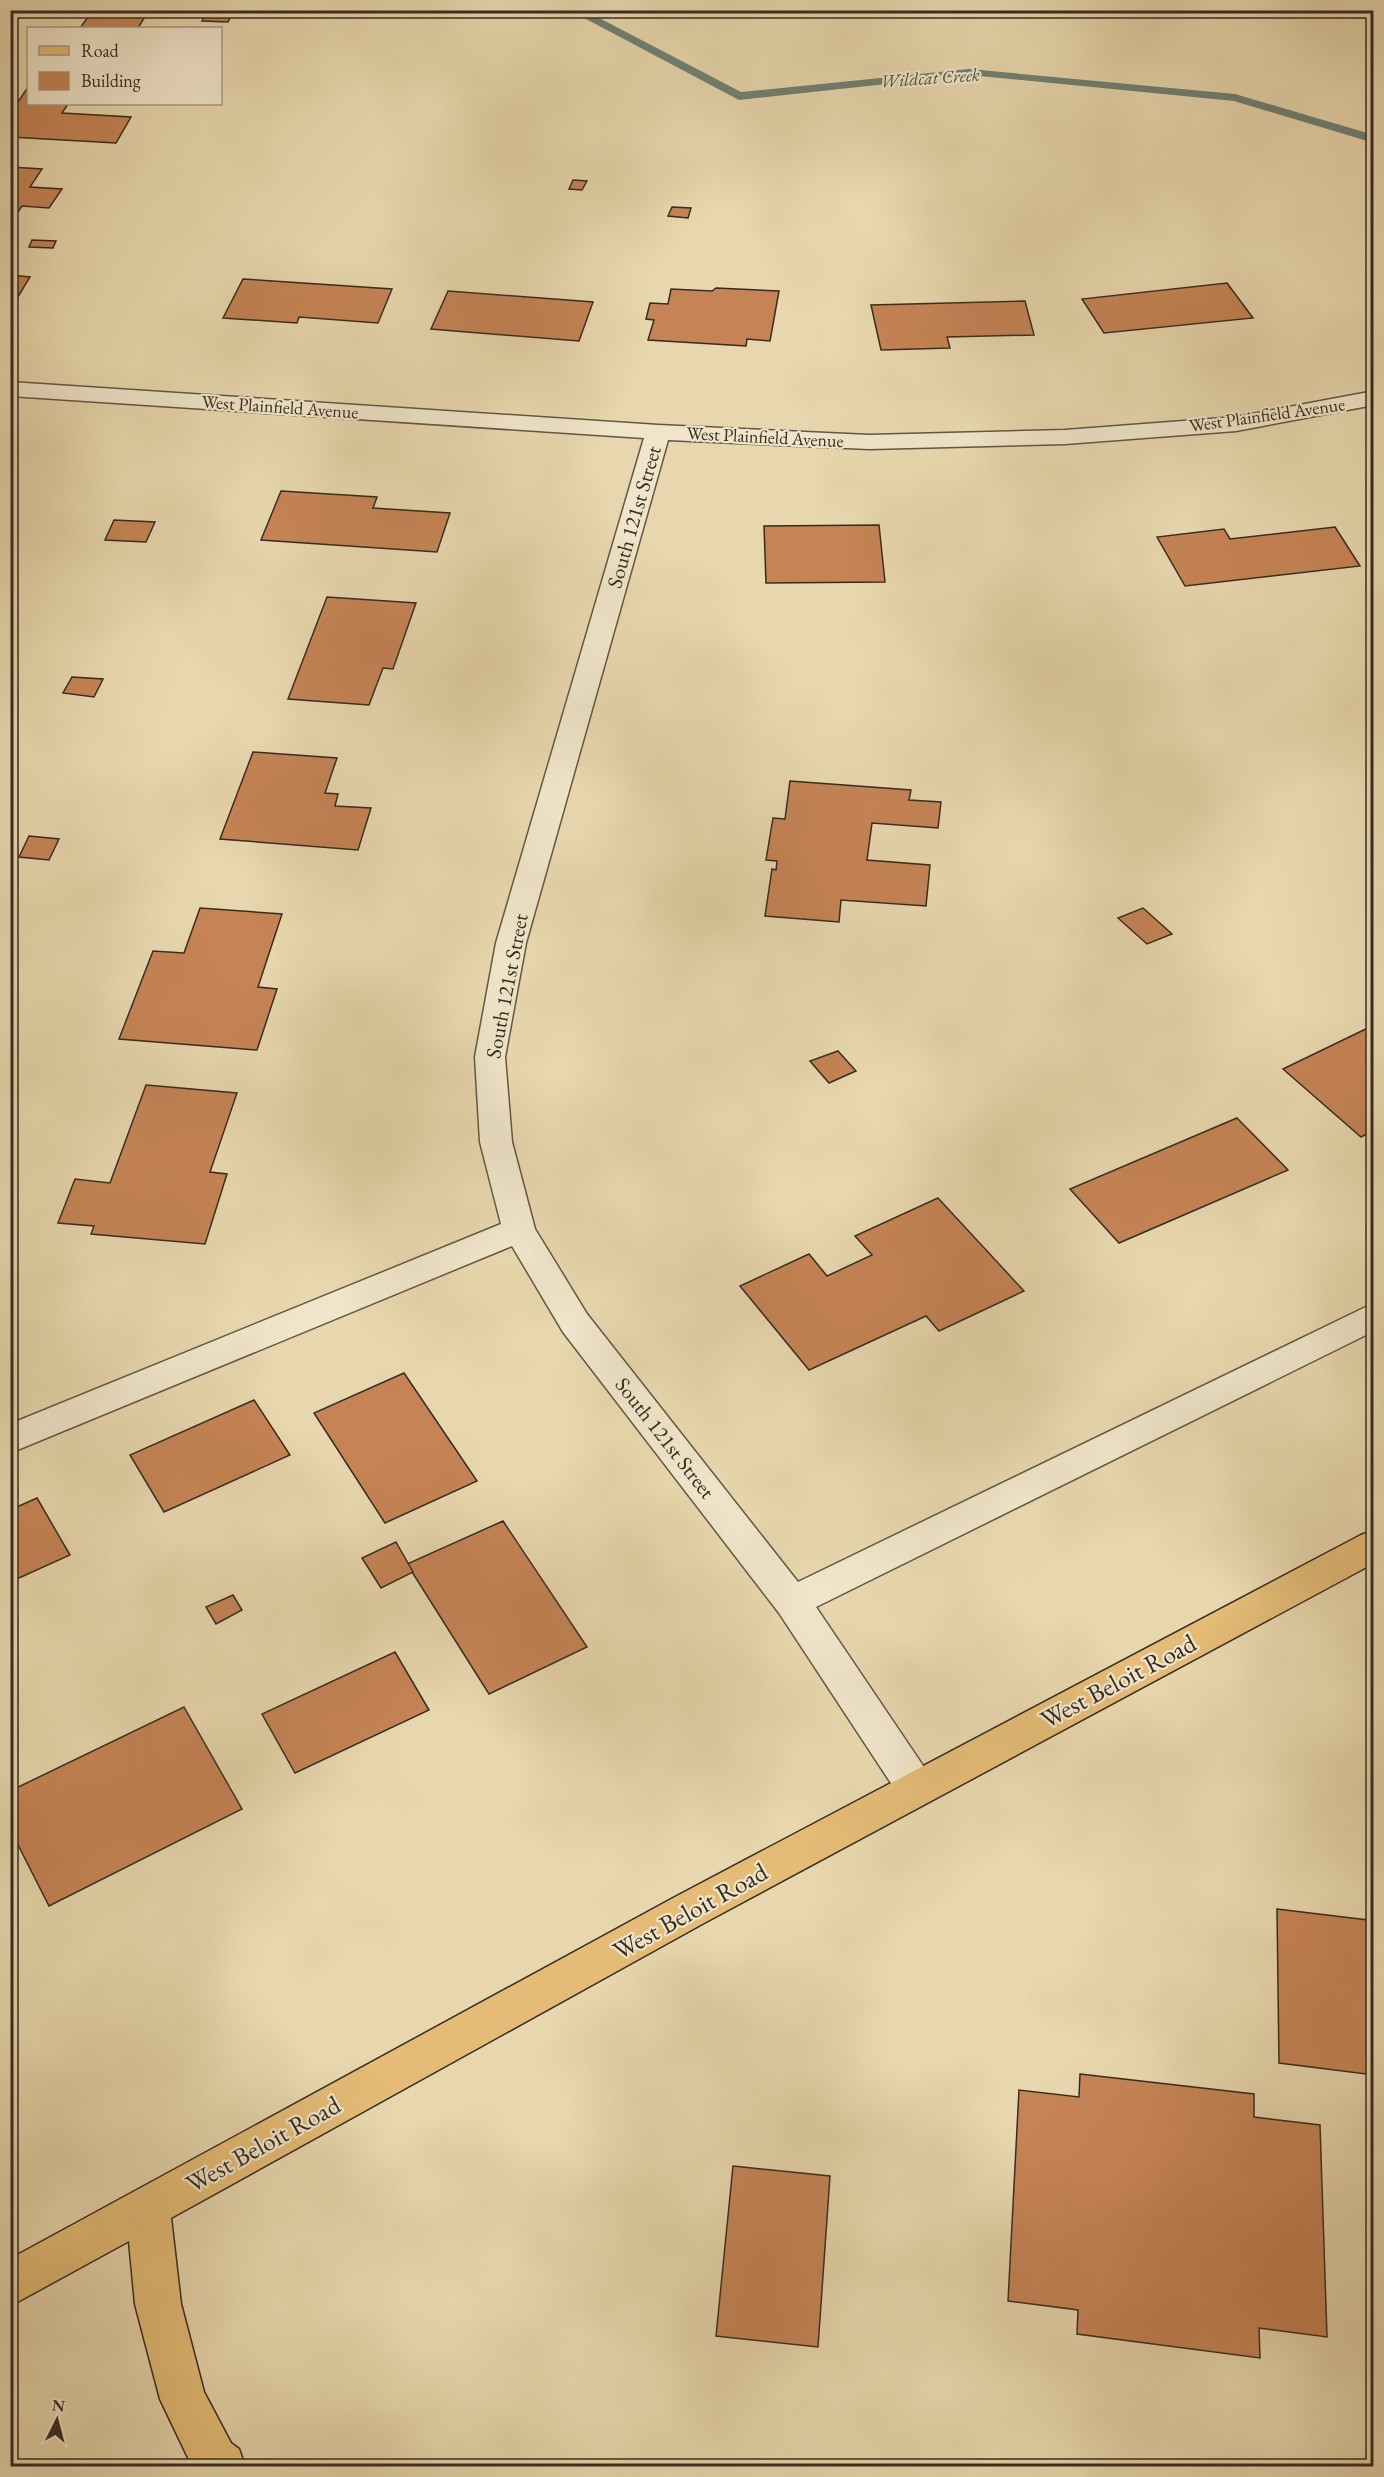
<svg xmlns="http://www.w3.org/2000/svg" width="1384" height="2477" viewBox="0 0 1384 2477" font-family="'EB Garamond',serif">
<style>
.lines{fill:none;stroke-linecap:round;stroke-linejoin:round}
.stream{fill:#708175;fill-rule:evenodd}
.building{fill:#c68456;stroke:#362c22;stroke-width:1.5}
.minor-casing{stroke:#625745;stroke-width:3}
.major-casing{stroke:#362c22;stroke-width:3}
.minor{fill:#f0e5ca;fill-rule:evenodd}
.major{fill:#e4bc77;fill-rule:evenodd}
.labels{text-anchor:middle;stroke-width:4.5;stroke-linejoin:round;paint-order:stroke}
.far-water-label{font-size:18px;font-style:italic;fill:#4e4f45;stroke:#f0e5ca}
.far-street-label{font-size:18px;fill:#362c22;stroke:#f0e5ca}
.street-label{font-size:21px;fill:#362c22;stroke:#f0e5ca}
.near-street-label{font-size:26px;fill:#362c22;stroke:#f0e5ca}
</style>
<rect width="100%" height="100%" fill="#e8d7ae"/>
<filter id="stains"><feTurbulence type="fractalNoise" baseFrequency=".00333" numOctaves="4"/><feColorMatrix values="0 0 0 0 .2 0 0 0 0 .09 0 0 0 0 .02 0 0 0 .5 -.17"/></filter>
<radialGradient id="worn" r=".72"><stop offset=".6" stop-color="#630" stop-opacity="0"/><stop offset="1" stop-color="#630" stop-opacity=".3"/></radialGradient>
<g class="lines">
<polygon class="stream" points="569,10 584,10 741,92 969,69 1235,94 1374,135 1374,143 1234,101 969,75 739,100"/>
</g>
<g class="building">
<polygon points="93,10 149,10 138,28 80,28"/>
<polygon points="1256,10 1374,10 1374,18 1256,15"/>
<polygon points="207,12 233,13 228,22 202,21"/>
<polygon points="28,87 28,104 68,104 62,113 131,117 116,143 10,137 10,128 14,123 10,122 10,114"/>
<polygon points="10,167 42,169 30,187 62,189 49,208 22,206 10,224"/>
<polygon points="573,180 587,181 582,190 569,189"/>
<polygon points="672,207 691,208 688,218 668,216"/>
<polygon points="32,240 56,241 53,248 29,247"/>
<polygon points="10,275 30,277 10,310"/>
<polygon points="243,279 392,289 378,323 299,317 297,323 223,318"/>
<polygon points="1227,283 1253,318 1104,333 1082,299"/>
<polygon points="716,288 779,291 770,341 747,339 746,346 648,340 654,320 646,319 650,303 668,304 671,289 712,291"/>
<polygon points="448,291 593,302 579,341 431,329"/>
<polygon points="1025,301 1034,335 947,337 950,348 881,350 871,305"/>
<polygon points="281,491 377,497 373,508 450,513 437,552 261,540"/>
<polygon points="114,520 155,522 146,542 105,540"/>
<polygon points="879,525 885,582 766,583 764,526"/>
<polygon points="1335,527 1360,566 1185,586 1157,537 1224,529 1230,539"/>
<polygon points="327,597 416,603 393,669 383,668 369,705 288,699"/>
<polygon points="72,677 103,679 94,697 63,693"/>
<polygon points="253,752 337,758 325,793 338,794 335,806 371,808 358,850 220,839"/>
<polygon points="790,781 911,790 909,800 941,802 938,828 872,823 867,860 930,865 926,906 841,900 839,922 765,916 772,869 776,870 777,861 766,860 773,818 785,819"/>
<polygon points="29,836 59,839 49,860 19,857"/>
<polygon points="200,908 282,914 258,987 277,989 257,1050 119,1039 153,951 184,953"/>
<polygon points="1143,908 1172,934 1147,944 1118,918"/>
<polygon points="1374,1025 1374,1130 1361,1137 1283,1069"/>
<polygon points="838,1051 856,1071 829,1083 810,1061"/>
<polygon points="146,1085 237,1093 210,1172 227,1174 205,1244 91,1234 94,1226 58,1223 75,1179 110,1183"/>
<polygon points="1237,1118 1288,1170 1119,1243 1070,1189"/>
<polygon points="938,1198 1024,1291 939,1331 926,1316 809,1370 740,1286 809,1254 827,1276 872,1255 855,1236"/>
<polygon points="404,1373 477,1481 385,1523 314,1413"/>
<polygon points="254,1400 290,1455 164,1512 130,1455"/>
<polygon points="37,1498 70,1555 10,1582 10,1510"/>
<polygon points="503,1521 587,1647 489,1694 407,1564"/>
<polygon points="396,1542 413,1572 381,1588 362,1558"/>
<polygon points="233,1595 242,1610 216,1624 206,1607"/>
<polygon points="395,1652 429,1710 295,1773 262,1714"/>
<polygon points="184,1707 242,1809 49,1906 10,1829 10,1791"/>
<polygon points="1277,1909 1368,1920 1374,2075 1279,2063"/>
<polygon points="1080,2074 1254,2094 1254,2117 1320,2125 1327,2337 1259,2328 1260,2358 1077,2334 1078,2310 1008,2301 1019,2090 1079,2097"/>
<polygon points="733,2166 830,2176 818,2347 716,2336"/>
</g>
<g class="lines">
<g class="minor-casing">
<polygon id="minor" points="10,382 658,425 869,435 1065,430 1236,417 1374,391 1374,405 1236,431 1065,444 869,449 668,440 526,943 505,1057 512,1142 535,1229 587,1314 798,1582 1374,1303 1374,1331 816,1607 930,1776 936,1788 930,1800 916,1805 902,1800 779,1613 563,1332 512,1246 10,1453 10,1424 501,1224 480,1142 475,1057 496,943 644,438 10,396"/>
</g>
<g class="major-casing">
<polygon id="major" points="1374,1530 1374,1563 704,1923 171,2218 181,2304 204,2392 231,2443 239,2449 245,2466 192,2466 160,2399 135,2304 129,2241 10,2306 10,2259 675,1897 1361,1535"/>
</g>
<use href="#minor" class="minor"/>
<use href="#major" class="major"/>
</g>
<g class="labels">
<g class="far-water-label">
<text transform="translate(930 78) rotate(-4)" y="6">Wildcat Creek</text>
</g>
<g class="far-street-label">
<text transform="translate(280 407) rotate(4)" y="6">West Plainfield Avenue</text>
<text transform="translate(1267 415) rotate(-8)" y="6">West Plainfield Avenue</text>
<text transform="translate(765 437) rotate(3)" y="6">West Plainfield Avenue</text>
</g>
<g class="street-label">
<text transform="translate(634 517) rotate(-74)" y="7">South 121st Street</text>
<text transform="translate(507 986) rotate(-79)" y="7">South 121st Street</text>
<text transform="translate(665 1438) rotate(52)" y="7">South 121st Street</text>
</g>
<g class="near-street-label">
<text transform="translate(1118 1681) rotate(-28)" y="9">West Beloit Road</text>
<text transform="translate(690 1911) rotate(-29)" y="9">West Beloit Road</text>
<text transform="translate(263 2144) rotate(-29)" y="9">West Beloit Road</text>
</g>
</g>
<rect width="1384" height="2477" fill="none" stroke="#e8d7ae" stroke-width="36"/>
<rect x="12" y="12" width="1360" height="2453" fill="none" stroke="#362c22" stroke-width="3"/>
<rect x="18" y="18" width="1348" height="2441" fill="none" stroke="#362c22" stroke-width="1.5"/>
<rect x="27" y="27" width="195" height="78" fill="#f0e5ca" stroke="#a69b87" stroke-width="1.5"/>
<rect x="39" y="46" width="30" height="9" fill="#e4bc77" stroke="#a69b87" stroke-width="1.5"/>
<text x="81" y="57" font-size="18" fill="#362c22">Road</text>
<rect x="39" y="72" width="30" height="18" fill="#c68456" stroke="#a69b87" stroke-width="1.5"/>
<text x="81" y="87" font-size="18" fill="#362c22">Building</text>
<g transform="translate(57 2420) rotate(6)" stroke="#f0e5ca" stroke-width="4.5" paint-order="stroke">
<path d="M0-4.5L10 22L0 15L-10 22Z" fill="#362c22"/>
<text y="-9" font-size="16" font-weight="bold" text-anchor="middle" fill="#362c22">N</text>
</g>
<rect width="100%" height="100%" filter="url(#stains)"/>
<rect width="100%" height="100%" fill="url(#worn)"/>
</svg>
